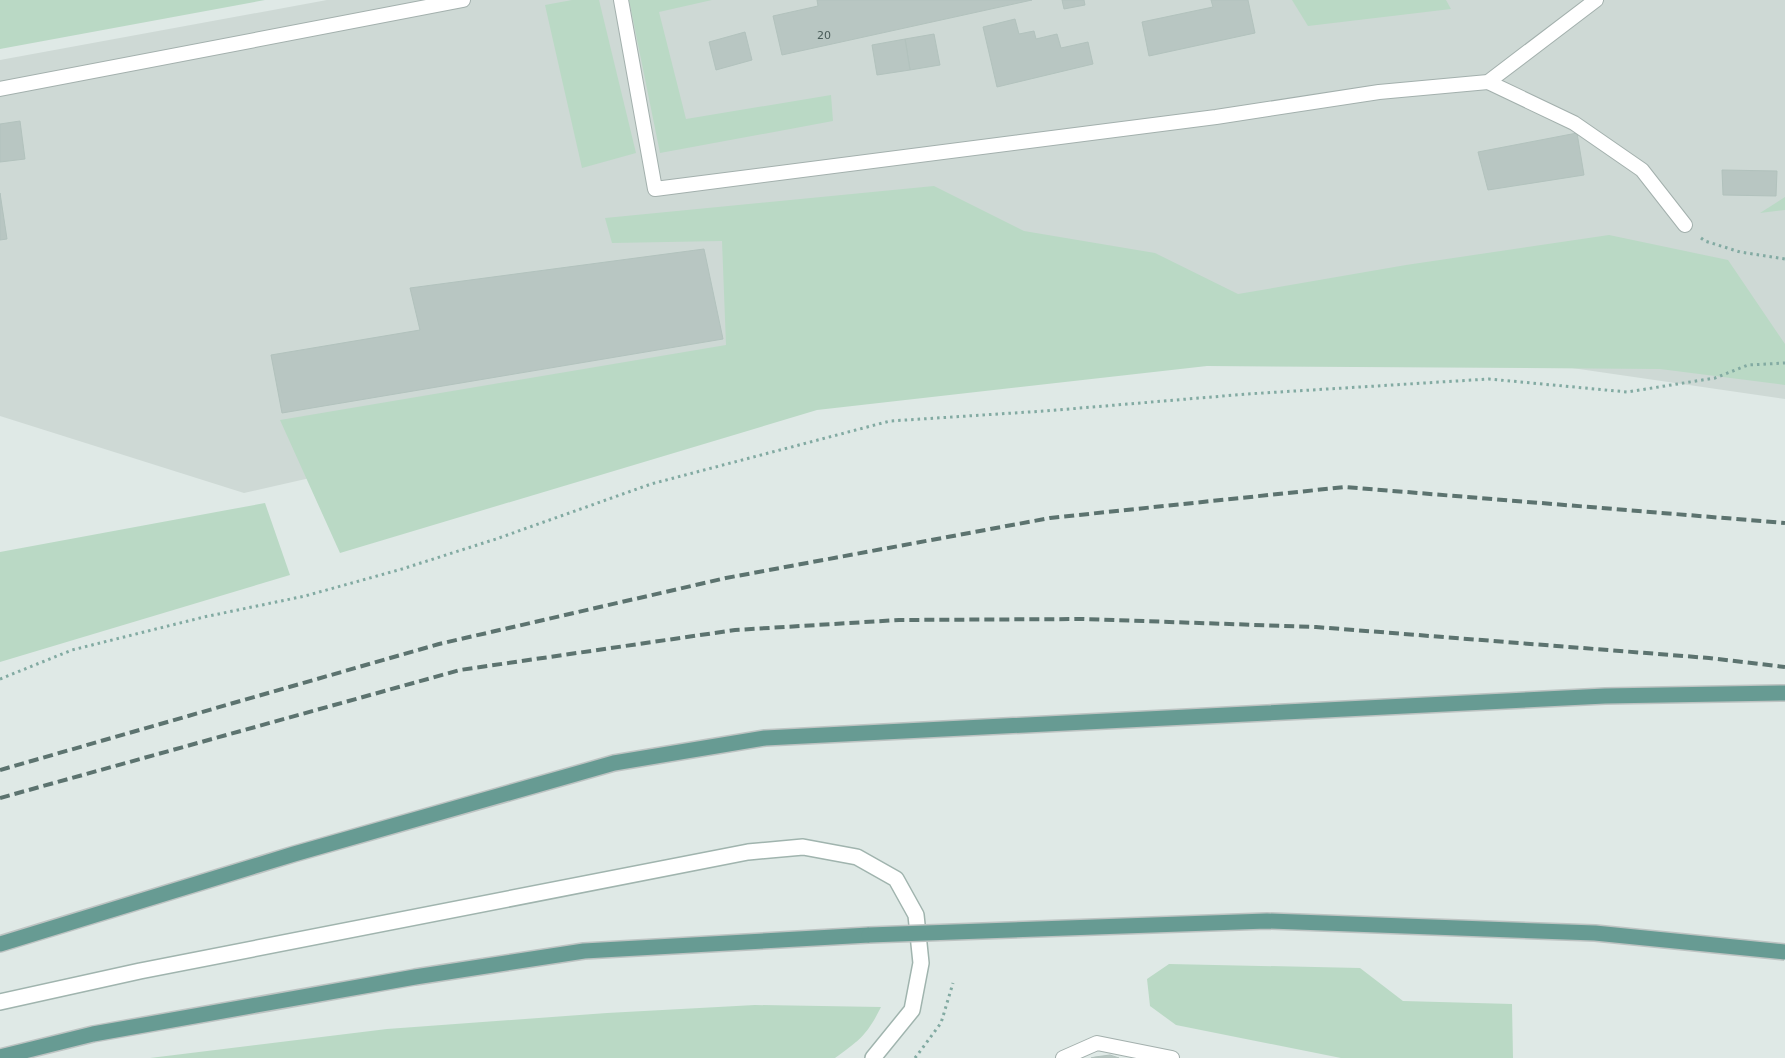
<svg xmlns="http://www.w3.org/2000/svg" width="1785" height="1058" viewBox="0 0 1785 1058" font-family="'DejaVu Sans',sans-serif">
<style>
.built{fill:#ced9d5}
.green{fill:#bad9c5}
.building{fill:#b8c6c2;stroke:#b2c2bd}
.lines{fill:none;stroke-linecap:round;stroke-linejoin:round}
.lane-casing{stroke:#a3b0ad;stroke-width:16}
.secondary-casing{stroke:#a0b4ae;stroke-width:18}
.primary-casing{stroke:#bdc3c2;stroke-width:18}
.path{stroke:#82aaa2;stroke-width:3;stroke-dasharray:2.5 4;stroke-linecap:butt}
.lane{stroke:#fff;stroke-width:14}
.secondary{stroke:#fff;stroke-width:15}
.primary{stroke:#679b93;stroke-width:15}
.rail{stroke:#5c736f;stroke-width:4;stroke-dasharray:10 5;stroke-linecap:butt}
.primary-bridge-casing{stroke:#bdc3c2;stroke-width:18;stroke-linecap:butt}
.primary-bridge{stroke:#679b93;stroke-width:15}
.labels{text-anchor:middle;stroke-width:4;stroke-linejoin:round;paint-order:stroke}
.number-label{font-size:11px;fill:#485b58}
</style>
<rect width="100%" height="100%" fill="#dfe9e6"/>
<polygon class="built" points="327,0 1785,0 1785,399 1096,299 244,493 0,416 0,60"/>
<g class="green">
<polygon points="0,0 265,0 0,49"/>
<polygon points="572,0 599,0 636,153 582,168 545,5"/>
<polygon points="629,0 712,0 659,12 686,119 831,95 833,121 660,153"/>
<polygon points="1292,0 1446,0 1451,9 1308,26"/>
<polygon points="934,186 1024,231 1155,253 1238,294 1406,265 1609,235 1728,260 1785,344 1785,385 1660,369 1207,366 817,410 340,553 280,420 726,345 722,241 612,243 605,218"/>
<polygon points="1785,197 1785,210 1760,213"/>
<polygon points="265,503 290,575 0,662 0,552"/>
<polygon points="1169,964 1360,968 1403,1001 1512,1004 1513,1058 1341,1058 1176,1025 1150,1006 1147,979"/>
<path d="M755 1005 881 1007C867 1035 860 1040 835 1058H150L387 1029 607 1013Z"/>
</g>
<g class="building">
<polygon points="817,0 1032,0 782,55 773,16 818,6"/>
<polygon points="1062,0 1084,0 1085,5 1064,9"/>
<polygon points="1211,0 1248,0 1255,33 1149,56 1142,22 1213,7"/>
<polygon points="1015,19 1019,34 1034,31 1036,39 1057,34 1061,48 1088,42 1093,64 997,87 983,27"/>
<polygon points="745,32 752,60 716,70 709,42"/>
<polygon points="934,34 940,65 910,70 905,39"/>
<polygon points="905,39 910,70 877,75 872,45"/>
<polygon points="20,121 25,159 0,162 0,124"/>
<polygon points="1577,133 1584,175 1488,190 1478,152"/>
<polygon points="1722,170 1777,171 1776,196 1723,195"/>
<polygon points="0,193 7,239 0,240"/>
<polygon points="704,249 723,339 282,413 271,355 420,330 410,288"/>
<polygon points="1110,1055 1119,1058 1091,1058 1095,1057"/>
</g>
<g class="lines">
<g class="lane-casing">
<g id="lane">
<polyline points="621,0 655,189 1216,117 1379,92 1488,82 1596,0"/>
<polyline points="1488,82 1574,123 1642,170 1685,225"/>
<polyline points="0,89 463,0"/>
<polyline points="1063,1058 1097,1043 1172,1058"/>
</g>
</g>
<g class="secondary-casing">
<polyline id="secondary" points="0,1002 140,971 748,852 803,847 857,857 896,879 916,915 921,963 912,1010 873,1058"/>
</g>
<g class="primary-casing">
<g id="primary">
<polyline points="0,944 294,854 614,763 765,738 1605,696 1785,693"/>
<polyline points="0,1057 93,1034 415,977 584,951 869,935"/>
</g>
</g>
<g class="path">
<polyline points="1701,238 1705,241 1740,252 1785,259"/>
<polyline points="0,679 72,650 204,617 305,596 402,569 496,539 651,484 890,421 1045,411 1247,394 1489,379 1627,392 1715,378 1748,365 1785,363"/>
<polyline points="915,1058 941,1023 953,983"/>
</g>
<use href="#lane" class="lane"/>
<use href="#secondary" class="secondary"/>
<use href="#primary" class="primary"/>
<g class="rail">
<polyline points="0,770 439,644 726,578 1050,518 1345,487 1785,523"/>
<polyline points="0,798 460,670 735,630 899,620 1083,619 1316,627 1709,658 1785,667"/>
</g>
<g class="primary-bridge-casing">
<polyline id="primary-bridge" points="869,935 1267,921 1595,933 1785,952"/>
</g>
<use href="#primary-bridge" class="primary-bridge"/>
</g>
<g class="labels">
<g class="number-label">
<text x="824" y="39">20</text>
</g>
</g>
</svg>
